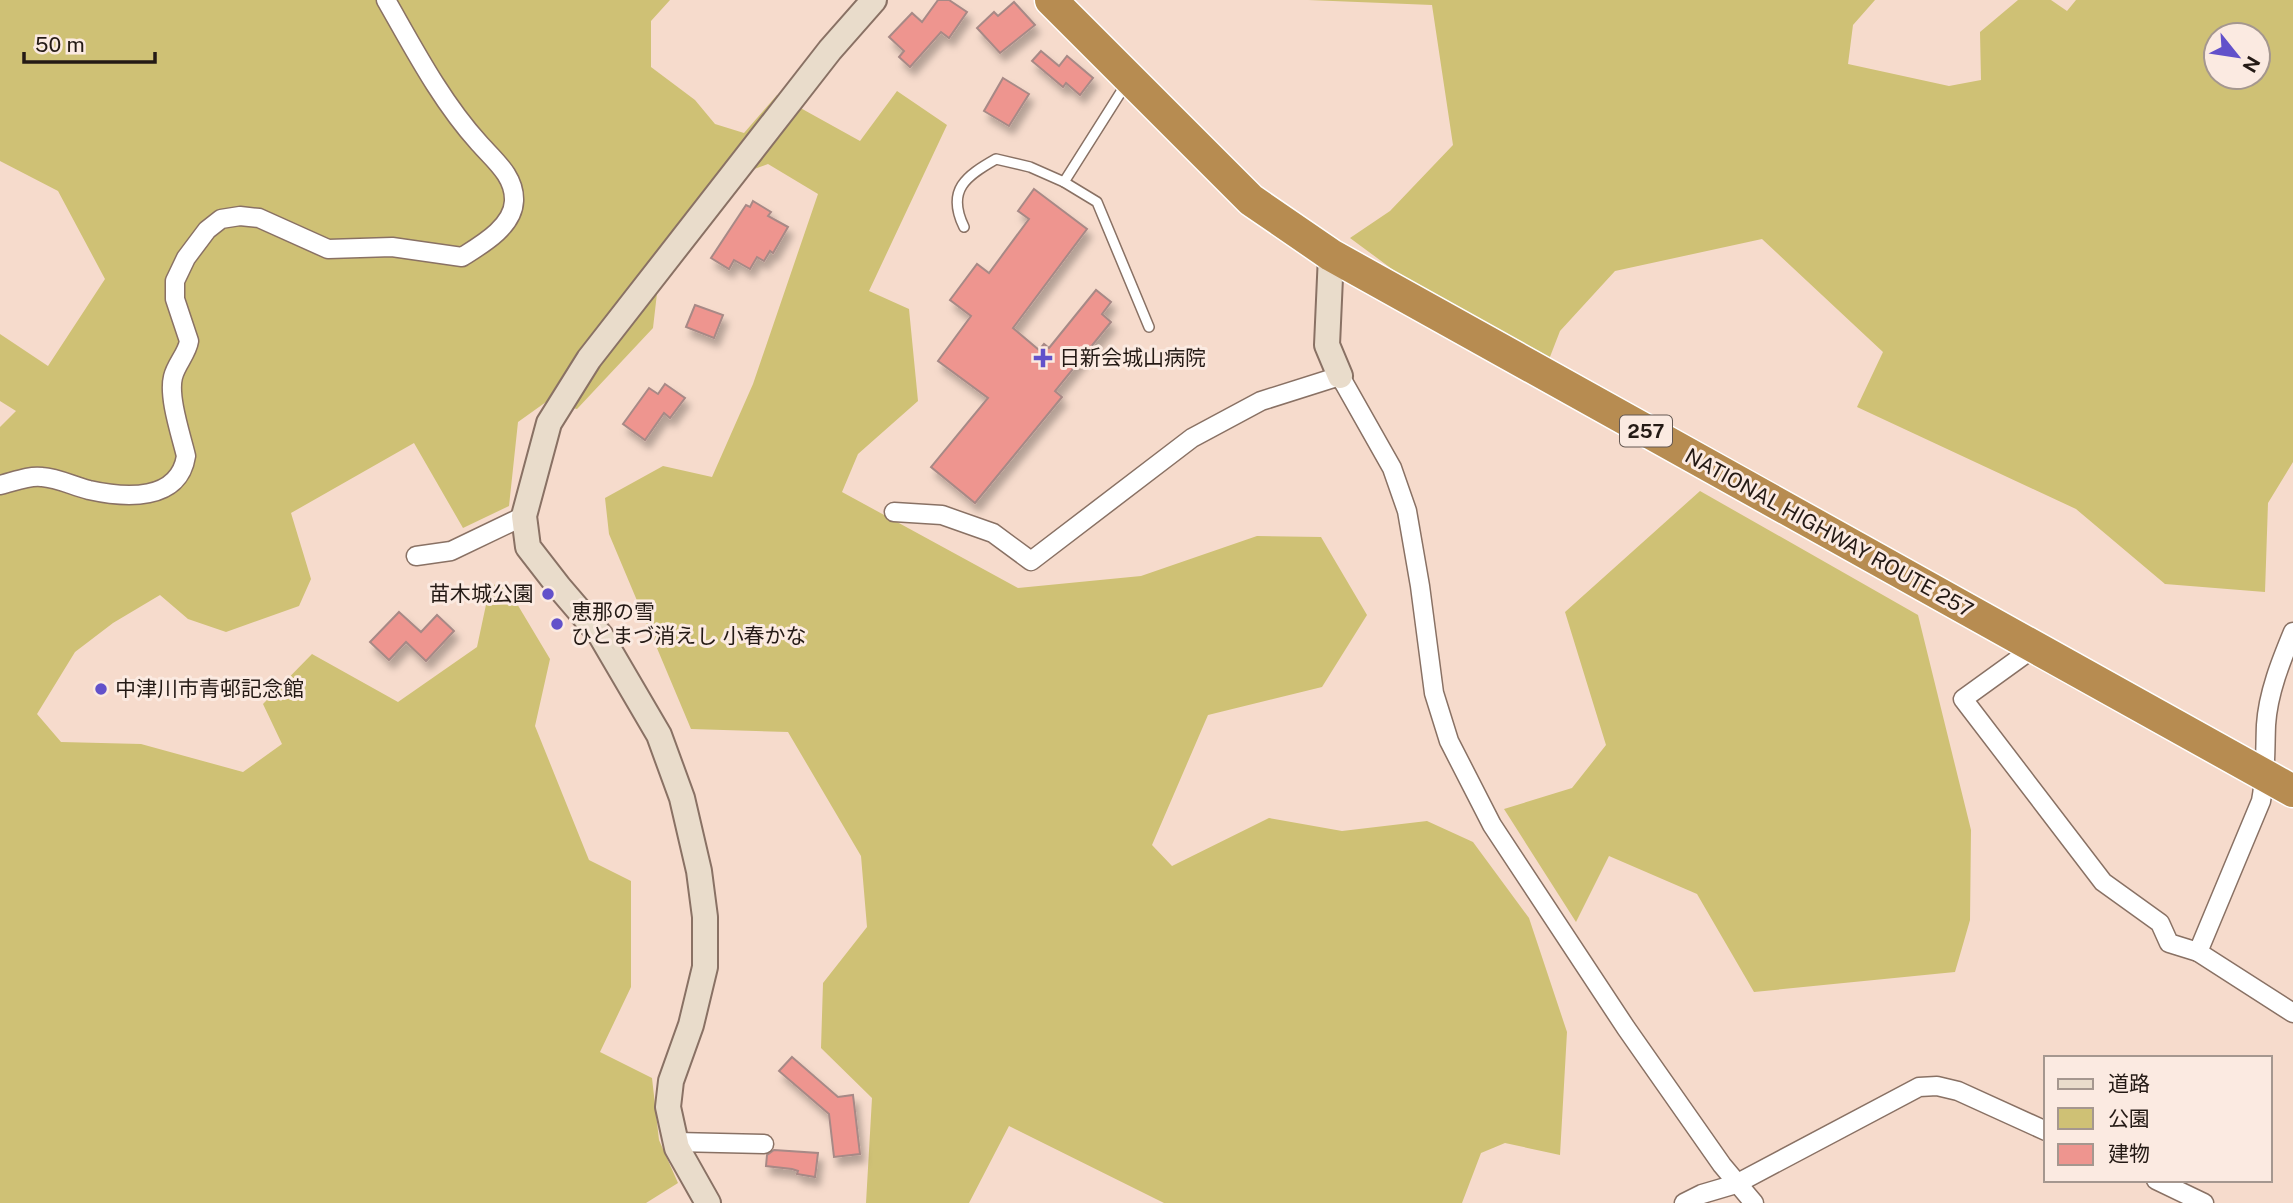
<svg xmlns="http://www.w3.org/2000/svg" width="2293" height="1203" viewBox="0 0 2293 1203" font-family="'Public Sans','Noto Sans JP',sans-serif">
<style>
.green{fill:#cfc175;fill-rule:evenodd}
.building{fill:#ee958f;stroke:#a78986;stroke-width:2;filter:url(#shadow)}
.lines{fill:none;stroke-linecap:round;stroke-linejoin:round}
.lane-casing{stroke:#897164;stroke-width:12}
.street-casing{stroke:#897164;stroke-width:21}
.secondary-casing{stroke:#897164;stroke-width:28}
.highway-casing{stroke:#fff;stroke-width:35}
.lane{stroke:#fff;stroke-width:9}
.street{stroke:#fff;stroke-width:18}
.secondary{stroke:#e9dccb;stroke-width:24}
.highway{stroke:#b78c51;stroke-width:32}
.poi-dot{fill:#6251ca;stroke:#fbeae1;stroke-width:2.5}
.labels{text-anchor:middle;stroke-width:6;stroke-linejoin:round;paint-order:stroke}
.shield{fill:#fbeae1;stroke:#645852;stroke-width:2}
.shield-label{font-size:19px;font-weight:bold;fill:#241a15}
.poi-label{font-size:21px;fill:#241a15;stroke:#fbeae1;text-anchor:start}
.street-label{font-size:21px;fill:#241a15;stroke:#fbeae1}
</style>
<defs>
<filter id="shadow"><feDropShadow dx="4.5" dy="8" stdDeviation="3.5" flood-color="#0004"/></filter>
</defs>
<rect width="100%" height="100%" fill="#f6dbcc"/>
<g class="green">
<polygon points="0,0 670,0 651,21 651,67 695,100 715,124 744,133 777,95 860,141 897,91 947,125 869,291 909,309 918,401 858,454 842,492 1018,588 1141,576 1257,536 1321,537 1367,615 1322,687 1208,715 1152,845 1172,866 1269,818 1342,831 1427,821 1473,842 1529,918 1567,1032 1560,1155 1505,1143 1481,1153 1462,1203 1164,1203 1009,1126 969,1203 866,1203 872,1098 821,1048 823,983 867,927 861,856 788,732 691,729 609,534 605,498 663,466 712,477 753,384 818,194 768,164 715,183 662,250 653,328 577,409 546,402 518,422 509,506 463,528 414,443 291,513 311,579 299,606 226,632 188,619 160,595 113,623 75,652 37,714 61,742 141,744 243,772 282,744 263,704 312,654 398,702 477,647 490,586 504,582 550,659 535,726 589,860 631,881 631,987 600,1052 652,1078 659,1140 678,1183 646,1203 0,1203 0,427 16,411 0,401 0,334 48,366 105,279 58,191 0,161"/>
<path d="M1308 0H1875L1853 25 1848 64 1949 86 1981 80 1980 32 2018 0H2051L2067 11 2076 0H2293V462L2268 503 2265 592 2165 584 2076 509 1857 407 1883 352 1762 239 1615 271 1560 331 1548 362 1438 303 1350 238 1390 211 1453 145 1432 5ZM2216 35H2258V77H2216Z"/>
<polygon points="1700,491 1918,615 1971,830 1970,920 1955,972 1754,992 1697,894 1609,856 1576,922 1504,809 1572,788 1606,745 1565,612"/>
</g>
<g class="building">
<polygon points="938,0 949,0 967,12 949,38 941,32 910,67 899,57 904,51 889,37 912,13 922,22"/>
<polygon points="1014,2 1035,25 1000,53 977,28 994,12 998,16"/>
<polygon points="1041,51 1059,66 1067,56 1093,78 1080,95 1066,83 1063,87 1032,61"/>
<polygon points="1003,78 1029,94 1009,126 984,111"/>
<polygon points="1034,189 1087,229 1013,328 1039,350 1044,344 1049,348 1096,290 1111,302 1102,314 1111,322 1055,391 1062,397 975,503 931,467 988,398 938,361 971,316 950,300 977,264 989,273 1029,219 1018,211"/>
<polygon points="753,201 771,212 768,216 788,227 773,253 770,251 764,261 757,257 750,269 734,260 729,269 711,258 746,205 750,207"/>
<polygon points="695,305 723,315 714,338 686,327"/>
<polygon points="665,384 685,398 670,418 664,413 645,440 623,424 649,388 658,394"/>
<polygon points="399,612 421,632 437,615 454,631 426,661 406,642 389,660 370,642"/>
<polygon points="792,1057 838,1097 853,1095 860,1154 834,1157 829,1114 779,1071"/>
<polygon points="774,1150 818,1153 815,1177 797,1174 798,1171 792,1169 766,1166 767,1155"/>
</g>
<g class="lines">
<g class="lane-casing">
<g id="lane">
<polyline points="1126,84 1064,182 1097,202 1149,327"/>
<path d="M964 227C946 190 966 176 996 159L1030 167 1064 182"/>
</g>
</g>
<g class="street-casing">
<g id="street">
<path d="M0 485C13 482 29 475 42 477 58 478 73 486 89 490 125 498 179 502 186 456 181 435 168 397 173 377 176 364 187 354 189 341L175 299V281L186 258 207 230 221 219 240 216 259 218 328 249 392 247 462 257C481 245 513 227 514 201 515 176 494 160 479 143 441 101 414 49 386 0"/>
<polyline points="894,512 942,515 993,533 1031,561 1192,438 1261,401 1340,376 1392,468 1407,511 1420,586 1434,693 1449,741 1492,825 1626,1028 1722,1165 1754,1203"/>
<polyline points="416,556 451,551 524,516"/>
<path d="M2293 632C2281 661 2268 693 2266 725 2265 751 2266 775 2261 801L2198 952 2293 1013"/>
<polyline points="2035,647 1963,699 2103,882 2160,923 2169,943 2198,952"/>
<polyline points="676,1142 764,1144"/>
<polyline points="2156,1180 2204,1203"/>
<polyline points="1684,1203 1702,1194 1736,1184 1919,1087 1937,1086 1958,1091 2046,1131"/>
</g>
</g>
<g class="secondary-casing">
<g id="secondary">
<polyline points="1331,255 1327,345 1340,376"/>
<polyline points="708,1203 677,1148 668,1107 671,1081 691,1025 705,967 705,917 699,871 682,798 659,735 601,636 559,587 528,547 524,516 549,423 589,359 830,50 874,0"/>
</g>
</g>
<g class="highway-casing">
<polyline id="highway" points="1051,0 1251,200 1331,255 2293,791"/>
</g>
<use href="#lane" class="lane"/>
<use href="#street" class="street"/>
<use href="#secondary" class="secondary"/>
<use href="#highway" class="highway"/>
</g>
<g class="poi-dot">
<path d="M1039.5 347.5h7v7h7v7h-7v7h-7v-7h-7v-7h7z"/>
<circle cx="548" cy="594" r="7"/>
<circle cx="557" cy="624" r="7"/>
<circle cx="101" cy="689" r="7"/>
</g>
<g class="labels">
<rect class="shield" x="1620" y="415.5" width="52" height="31" rx="5"/>
<g class="shield-label">
<text x="1646" y="438">257</text>
</g>
<g class="poi-label">
<text x="1059" y="365">日新会城山病院</text>
<text x="534" y="601" text-anchor="end">苗木城公園</text>
<text x="571" y="619">恵那の雪<tspan x="571" dy="24">ひとまづ消えし 小春かな</tspan></text>
<text x="115" y="696">中津川市青邨記念館</text>
</g>
<g class="street-label">
<text transform="translate(1829 533) rotate(29)" y="7">NATIONAL HIGHWAY ROUTE 257</text>
</g>
</g>
<rect x="2044" y="1056" width="228" height="126" fill="#fbeae1" stroke="#a5978f" stroke-width="2"/>
<rect x="2058" y="1079" width="35" height="10" fill="#e9dccb" stroke="#a5978f" stroke-width="2"/>
<text x="2108" y="1091" font-size="21" fill="#241a15">道路</text>
<rect x="2058" y="1108" width="35" height="21" fill="#cfc175" stroke="#a5978f" stroke-width="2"/>
<text x="2108" y="1126" font-size="21" fill="#241a15">公園</text>
<rect x="2058" y="1144" width="35" height="21" fill="#ee958f" stroke="#a5978f" stroke-width="2"/>
<text x="2108" y="1161" font-size="21" fill="#241a15">建物</text>
<g transform="translate(2237 56) rotate(120)"><circle r="33" fill="#fbeae1" stroke="#a5978f" stroke-width="2"/>
<path d="M0-5L12 26L0 18L-12 26Z" fill="#6251ca"/>
<text y="-10" font-size="19" font-weight="bold" text-anchor="middle" fill="#241a15">N</text>
</g>
<path d="M24 52v10h131v-10" fill="none" stroke="#241a15" stroke-width="3.5"/>
<text x="35" y="52" font-size="21" fill="#241a15" stroke="#fbeae1" stroke-width="5" paint-order="stroke">50 m</text>
</svg>
